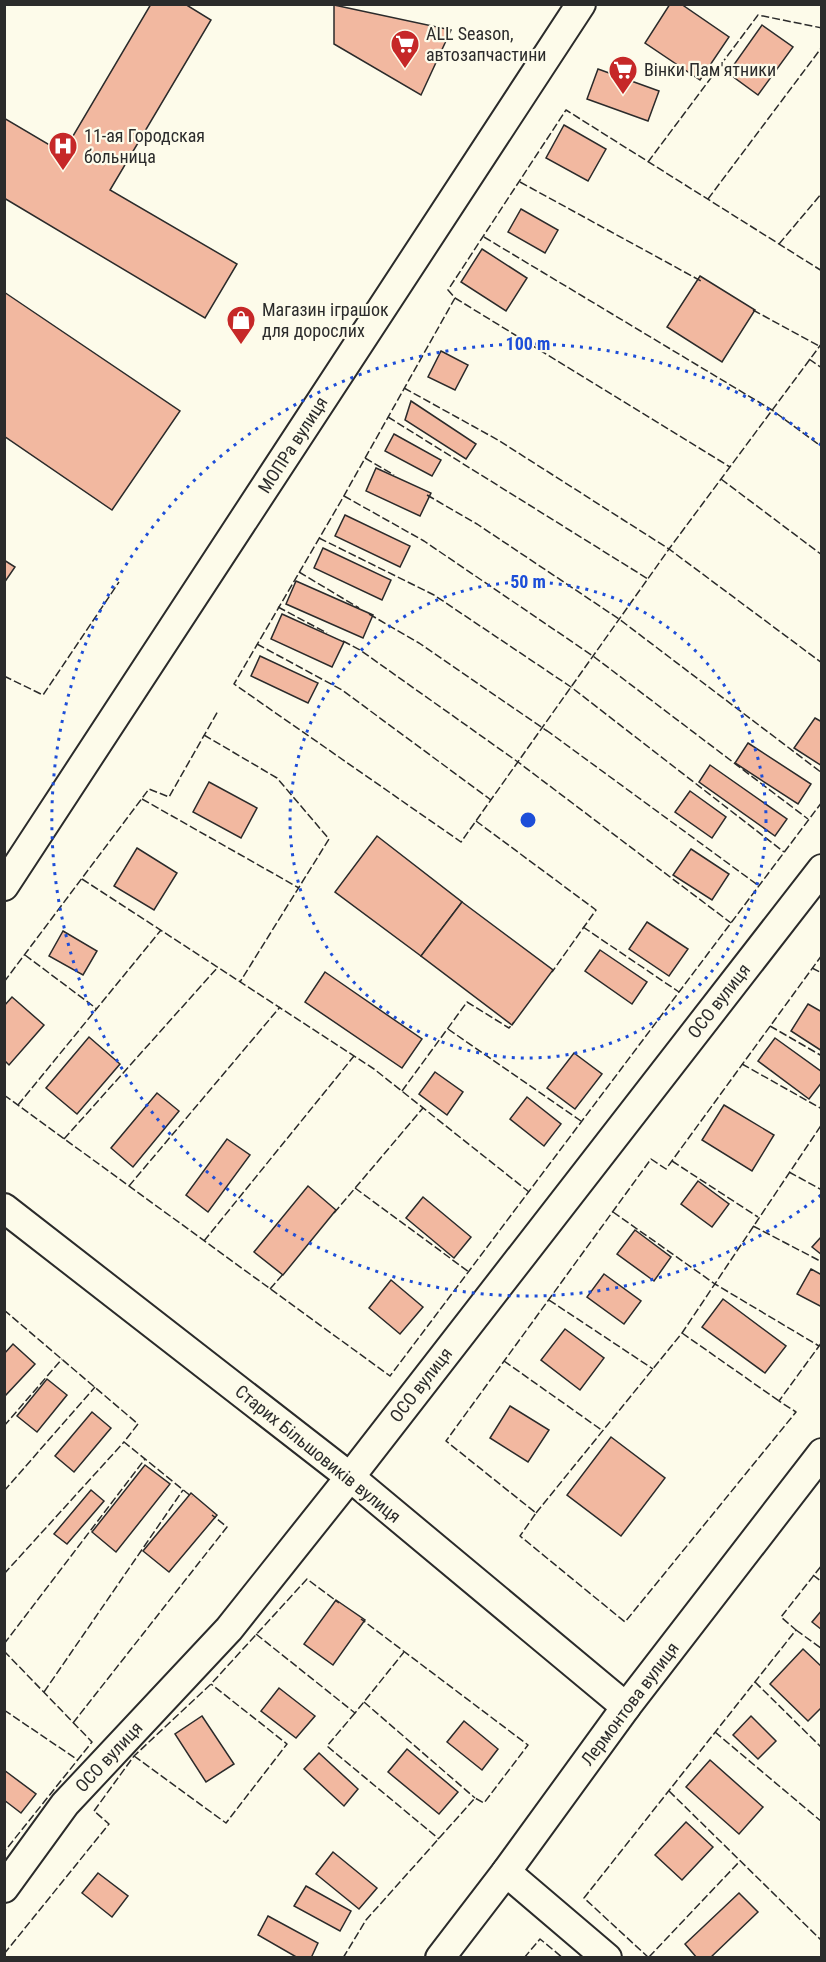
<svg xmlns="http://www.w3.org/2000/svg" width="826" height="1962" viewBox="0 0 826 1962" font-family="'Roboto Condensed',sans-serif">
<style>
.building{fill:#f2b8a0;stroke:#2b2b2b;stroke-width:1.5}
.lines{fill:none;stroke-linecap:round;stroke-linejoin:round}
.street-casing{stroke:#2b2b2b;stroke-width:32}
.street{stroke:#fdfbea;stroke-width:28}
.fence{stroke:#2b2b2b;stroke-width:1.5;stroke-dasharray:8 3;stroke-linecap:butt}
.ring{fill:none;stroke:#1d4ed8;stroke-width:3;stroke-dasharray:3 6}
.labels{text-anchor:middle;stroke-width:4.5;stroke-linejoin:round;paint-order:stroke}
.poi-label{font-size:18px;fill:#2b2b2b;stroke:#fdfbea;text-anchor:start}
.street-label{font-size:18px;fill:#2b2b2b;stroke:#fdfbea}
.centre{fill:#1d4ed8;stroke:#fdfbea;stroke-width:3}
.ring-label{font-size:18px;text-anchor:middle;font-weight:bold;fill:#1d4ed8;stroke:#fdfbea;stroke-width:4.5;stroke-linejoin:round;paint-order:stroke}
</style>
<rect width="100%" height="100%" fill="#fdfbea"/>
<g class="building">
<polygon points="151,4 185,4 211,20 110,190 237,264 205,318 4,198 4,118 63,153"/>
<polygon points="670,4 681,4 729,37 700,80 645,43"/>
<polygon points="334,5 451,30 421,95 334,44"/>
<polygon points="762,25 793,47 758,95 728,73"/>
<polygon points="598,69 659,91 648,121 587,99"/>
<polygon points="564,125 606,149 588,181 546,158"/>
<polygon points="521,209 558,230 545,253 508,232"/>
<polygon points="482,249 527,278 506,311 461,282"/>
<polygon points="700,276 755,310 722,362 667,327"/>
<polygon points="4,292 180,411 112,510 4,436"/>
<polygon points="441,351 468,365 455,390 428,377"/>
<polygon points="411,401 476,444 466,459 405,420"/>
<polygon points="394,434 441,460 432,476 385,451"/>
<polygon points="376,468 431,493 420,516 366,491"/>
<polygon points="345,515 410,546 400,567 335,536"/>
<polygon points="323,548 391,580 382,600 314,568"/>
<polygon points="4,560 15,567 4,583"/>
<polygon points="296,581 373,615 363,638 286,604"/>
<polygon points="282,614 344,642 332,667 271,639"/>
<polygon points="260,656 318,683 308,703 251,676"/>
<polygon points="815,718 822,722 822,766 794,748"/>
<polygon points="748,743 811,784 798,804 735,763"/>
<polygon points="710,765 787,819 775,836 699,782"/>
<polygon points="209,782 257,808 241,838 193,812"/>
<polygon points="690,791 726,817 712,838 675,812"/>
<polygon points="377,836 462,902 421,956 335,892"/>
<polygon points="137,848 177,873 154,910 114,886"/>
<polygon points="691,849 729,874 712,900 673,875"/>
<polygon points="462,902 553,970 512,1025 421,956"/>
<polygon points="647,922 688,949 669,976 629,949"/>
<polygon points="63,931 97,951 83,975 49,956"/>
<polygon points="600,950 647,982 632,1004 585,971"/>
<polygon points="325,972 422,1039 402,1068 305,1002"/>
<polygon points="12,997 44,1025 9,1065 4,1060 4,1006"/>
<polygon points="808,1004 822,1012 822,1051 791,1031"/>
<polygon points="89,1037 120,1064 77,1114 46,1088"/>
<polygon points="775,1038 822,1072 822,1082 809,1099 758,1061"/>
<polygon points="574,1053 602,1074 575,1109 547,1088"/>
<polygon points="435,1072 463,1092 447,1115 419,1094"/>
<polygon points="157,1093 179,1111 133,1167 111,1148"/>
<polygon points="527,1097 561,1124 544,1146 510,1119"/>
<polygon points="724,1105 774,1135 752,1171 702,1140"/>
<polygon points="227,1139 250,1155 208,1212 186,1195"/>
<polygon points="698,1181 729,1204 712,1227 681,1204"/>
<polygon points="308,1186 336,1210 283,1275 254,1252"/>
<polygon points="423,1197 471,1237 454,1258 406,1218"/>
<polygon points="635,1230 671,1257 654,1281 617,1254"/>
<polygon points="822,1236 822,1255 812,1247"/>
<polygon points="811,1269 822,1275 822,1307 797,1294"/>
<polygon points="604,1274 641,1301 624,1324 587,1297"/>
<polygon points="391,1280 423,1307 400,1334 369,1308"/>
<polygon points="723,1299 786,1346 765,1373 702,1327"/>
<polygon points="565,1329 604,1358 580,1390 541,1360"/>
<polygon points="13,1344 35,1364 4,1397 4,1354"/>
<polygon points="47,1379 67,1395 37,1432 17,1416"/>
<polygon points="510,1406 549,1430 528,1462 490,1438"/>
<polygon points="92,1412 111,1428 74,1472 55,1456"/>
<polygon points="611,1437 665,1478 621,1536 567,1495"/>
<polygon points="145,1465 170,1484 116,1552 92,1532"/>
<polygon points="91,1490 104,1501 67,1544 54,1534"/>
<polygon points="191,1493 217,1515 169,1572 143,1551"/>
<polygon points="336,1600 365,1620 333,1665 304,1644"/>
<polygon points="822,1610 822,1630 812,1622"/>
<polygon points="803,1649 822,1667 822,1707 808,1721 770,1684"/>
<polygon points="279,1688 315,1716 296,1738 261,1711"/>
<polygon points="202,1716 234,1764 206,1782 175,1734"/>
<polygon points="751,1716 776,1741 758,1759 733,1735"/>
<polygon points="464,1721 498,1749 482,1770 447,1742"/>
<polygon points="407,1749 458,1792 439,1814 388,1772"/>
<polygon points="319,1753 358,1789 344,1806 304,1769"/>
<polygon points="710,1760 763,1807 739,1834 686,1787"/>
<polygon points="4,1770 36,1794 21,1813 4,1800"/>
<polygon points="686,1822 713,1847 682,1880 655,1855"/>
<polygon points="333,1852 377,1888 359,1909 316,1874"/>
<polygon points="98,1873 128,1896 112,1917 82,1893"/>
<polygon points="306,1886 351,1911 340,1931 294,1906"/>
<polygon points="739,1893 758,1912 710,1958 697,1958 685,1944"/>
<polygon points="268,1916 318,1943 311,1958 298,1958 258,1935"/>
</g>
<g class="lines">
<g class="street-casing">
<g id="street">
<polyline points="4,886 581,4"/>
<polyline points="4,1208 350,1477 626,1707"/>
<polyline points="506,1872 607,1958"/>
<polyline points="4,1888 65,1804 229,1629 350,1477 822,869"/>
<polyline points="440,1958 506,1872 626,1707 822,1453"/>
</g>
</g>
<use href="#street" class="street"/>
<g class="fence">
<polyline points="648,162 758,15 822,28"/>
<polyline points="520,182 701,281"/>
<polyline points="708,199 822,47"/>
<polyline points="484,237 772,410 822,447"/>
<polyline points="779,244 822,193"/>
<polyline points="822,271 566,110 448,290 455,298 341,501 234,684 461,842 669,549 822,343"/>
<polyline points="455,298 730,467"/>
<polyline points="753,310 819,346"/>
<polyline points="809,359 822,368"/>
<polyline points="404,388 498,440 669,549 822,663"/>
<polyline points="388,417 648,579"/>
<polyline points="365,458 394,475"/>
<polyline points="721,479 822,555"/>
<polyline points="427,495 477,524 619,619 822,773"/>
<polyline points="344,496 424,541 593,656 808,819"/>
<polyline points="319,538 434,595 571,687 784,852"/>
<polyline points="299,572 359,608"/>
<polyline points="278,607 327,633"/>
<polyline points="369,614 419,643 547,731"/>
<polyline points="343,641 360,650 518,762 731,923"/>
<polyline points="257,644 342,690 491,800"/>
<polyline points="4,676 43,695 119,582"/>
<polyline points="546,730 759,886"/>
<polyline points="204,735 277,778 329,839 240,982"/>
<polyline points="142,799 299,888"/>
<polyline points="476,821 596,910 552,972"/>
<polyline points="82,879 374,1069 529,1192"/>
<polyline points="583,927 679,992"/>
<polyline points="25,955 97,1009"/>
<polyline points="822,955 666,1169 651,1159 446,1441 536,1513 520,1536 625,1622 796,1412 779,1401 822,1342"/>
<polyline points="812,968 822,973"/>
<polyline points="4,982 149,789 169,797 218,711"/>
<polyline points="770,1026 822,1056"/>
<polyline points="448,1029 581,1121"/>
<polyline points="742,1064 822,1109"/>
<polyline points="402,1091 467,1002 509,1028 514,1022"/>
<polyline points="4,1095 390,1376 822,802"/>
<polyline points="18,1105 161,930"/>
<polyline points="64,1139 218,967"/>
<polyline points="672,1161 758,1217"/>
<polyline points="789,1172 822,1190"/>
<polyline points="129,1186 280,1007"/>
<polyline points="355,1188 469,1272"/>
<polyline points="613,1212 715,1284 819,1346"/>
<polyline points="334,1213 423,1108"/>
<polyline points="753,1226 822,1262"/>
<polyline points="204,1241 354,1056"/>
<polyline points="270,1289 284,1273"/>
<polyline points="549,1300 653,1369"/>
<polyline points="4,1310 138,1424 124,1442 192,1497"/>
<polyline points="682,1333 779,1401"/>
<polyline points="504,1361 603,1431"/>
<polyline points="4,1426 62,1359"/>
<polyline points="4,1491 95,1387"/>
<polyline points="536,1513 682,1333 822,1124"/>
<polyline points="4,1574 124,1442"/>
<polyline points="813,1575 822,1582"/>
<polyline points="796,1630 822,1649"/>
<polyline points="256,1634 355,1713 404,1652"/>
<polyline points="4,1644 145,1459"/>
<polyline points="4,1651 92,1742 4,1852"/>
<polyline points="755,1682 822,1748"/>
<polyline points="44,1692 183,1490"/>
<polyline points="364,1702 475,1798"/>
<polyline points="4,1710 78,1760"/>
<polyline points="355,1713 327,1746 439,1839"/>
<polyline points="73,1723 227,1527 212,1515"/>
<polyline points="715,1732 822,1822"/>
<polyline points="134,1756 226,1823 287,1744 211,1684"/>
<polyline points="669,1791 822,1941"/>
<polyline points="4,1954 109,1824 94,1811 134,1756 211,1684 307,1579 339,1603"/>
<polyline points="649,1957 740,1861"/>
<polyline points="343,1958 366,1920 475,1798 484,1803 528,1745 361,1619"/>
<polyline points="524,1958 540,1939 563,1958"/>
<polyline points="649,1958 584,1898 796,1630 781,1617 822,1565"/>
</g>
</g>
<g class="ring">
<circle cx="528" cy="820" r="238"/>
<path d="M821 1195A476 476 0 1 1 821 445"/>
</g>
<defs>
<g id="supermarket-pin" transform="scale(1.5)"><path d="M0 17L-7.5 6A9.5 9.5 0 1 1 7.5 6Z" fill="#c62828" stroke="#fdfbea"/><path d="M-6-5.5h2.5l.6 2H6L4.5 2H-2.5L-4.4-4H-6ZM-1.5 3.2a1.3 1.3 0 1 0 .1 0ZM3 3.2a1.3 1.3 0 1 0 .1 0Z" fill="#fff"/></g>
<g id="hospital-pin" transform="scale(1.5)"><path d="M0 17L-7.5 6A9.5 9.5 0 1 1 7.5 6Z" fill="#c62828" stroke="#fdfbea"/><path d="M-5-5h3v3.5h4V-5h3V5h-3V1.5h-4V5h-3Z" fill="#fff"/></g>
<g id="shop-pin" transform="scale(1.5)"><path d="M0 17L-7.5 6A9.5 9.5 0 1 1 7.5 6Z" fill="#c62828" stroke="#fdfbea"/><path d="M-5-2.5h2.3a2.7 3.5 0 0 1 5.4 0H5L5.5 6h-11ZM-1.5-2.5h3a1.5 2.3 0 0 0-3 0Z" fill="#fff"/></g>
</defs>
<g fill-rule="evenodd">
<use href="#supermarket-pin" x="405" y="44"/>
<use href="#supermarket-pin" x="623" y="70"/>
<use href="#hospital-pin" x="63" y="146"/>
<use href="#shop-pin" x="241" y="320"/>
</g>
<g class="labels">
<g class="poi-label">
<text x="426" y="40">ALL Season,<tspan x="426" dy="21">автозапчастини</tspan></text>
<text x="644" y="76">Вінки Пам'ятники</text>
<text x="84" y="142">11-ая Городская<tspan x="84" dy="21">больница</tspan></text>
<text x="262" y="316">Магазин іграшок<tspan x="262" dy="21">для дорослих</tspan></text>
</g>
<g class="street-label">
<text transform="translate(293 445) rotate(-57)" y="6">МОПРа вулиця</text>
<text transform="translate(719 1001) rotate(-52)" y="6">ОСО вулиця</text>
<text transform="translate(421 1385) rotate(-52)" y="6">ОСО вулиця</text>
<text transform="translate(318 1454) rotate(39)" y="6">Старих Більшовиків вулиця</text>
<text transform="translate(630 1704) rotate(-53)" y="6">Лермонтова вулиця</text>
<text transform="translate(109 1757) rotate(-47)" y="6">ОСО вулиця</text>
</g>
</g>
<circle cx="528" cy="820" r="9" class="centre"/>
<g class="ring-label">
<text x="528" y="350">100 m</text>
<text x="528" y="588">50 m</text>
</g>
<rect width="826" height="1962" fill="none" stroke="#2b2b2b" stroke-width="12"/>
</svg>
